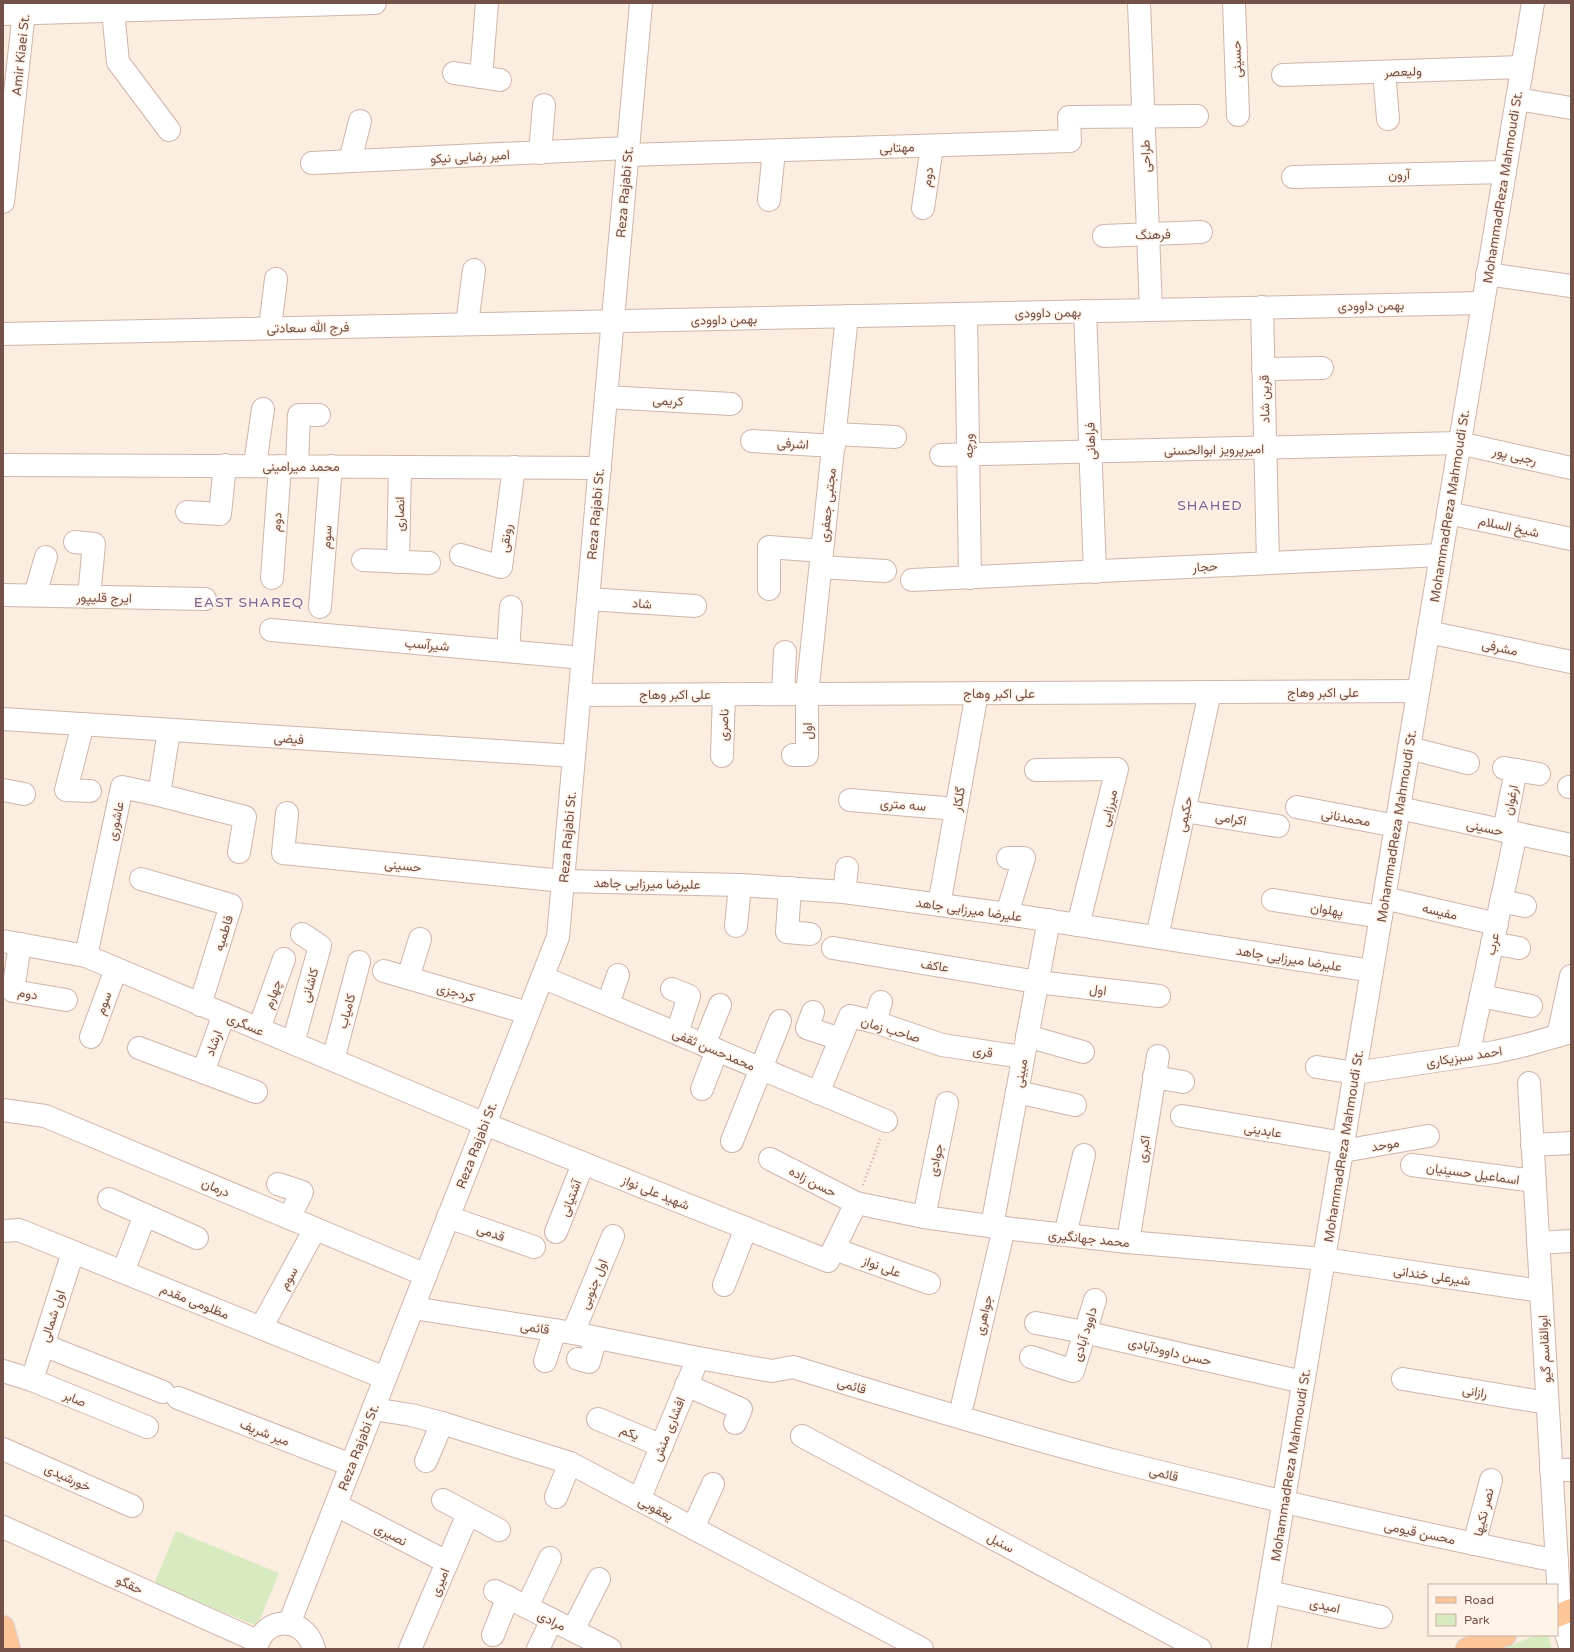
<svg xmlns="http://www.w3.org/2000/svg" width="1574" height="1652" viewBox="0 0 1574 1652" font-family="'Varela Round',Vazirmatn,sans-serif">
<style>
.green{fill:#d8eac0}
.lines{fill:none;stroke-linecap:round;stroke-linejoin:round}
.minor-casing{stroke:#cfb5ab;stroke-width:24}
.major-casing{stroke:#d8cecc;stroke-width:24}
.path{stroke:#d6a99c;stroke-width:2.5;stroke-dasharray:1 3;stroke-linecap:butt}
.minor{stroke:#fff;stroke-width:22}
.major{stroke:#fcc698;stroke-width:22}
.labels{text-anchor:middle;stroke-width:3;stroke-linejoin:round;paint-order:stroke}
.street-label{font-size:13px;fill:#735048;stroke:#fff2e7}
.neighbourhood-label{font-size:14px;letter-spacing:1px;fill:#7d6397;stroke:#fff2e7}
</style>
<rect width="100%" height="100%" fill="#fcede1"/>
<g class="green">
<polygon points="176,1531 279,1573 257,1626 154,1584"/>
<polygon points="1536,1635 1548,1635 1552,1649 1502,1649"/>
</g>
<g class="lines">
<g class="minor-casing">
<g id="minor">
<polyline points="1139,3 1151,310"/>
<polyline points="1234,3 1238,115"/>
<polyline points="113,11 118,62 169,130"/>
<polyline points="3,14 375,3"/>
<polyline points="1384,72 1388,119"/>
<polyline points="454,73 500,80"/>
<polyline points="1283,75 1522,67"/>
<polyline points="481,77 487,3"/>
<polyline points="1517,99 1571,108"/>
<polyline points="540,153 544,105"/>
<polyline points="627,155 1070,141 1069,117 1197,116"/>
<polyline points="350,161 360,121"/>
<polyline points="312,163 628,148"/>
<polyline points="1293,177 1505,172"/>
<polyline points="769,200 774,151"/>
<polyline points="3,202 25,3"/>
<polyline points="923,208 932,146"/>
<polyline points="1104,236 1201,232"/>
<polyline points="1487,274 1571,286"/>
<polyline points="1262,307 1268,563"/>
<polyline points="1085,311 1095,572"/>
<polyline points="966,314 970,578"/>
<polyline points="467,324 474,270"/>
<polyline points="270,328 276,279"/>
<polyline points="3,334 1483,303"/>
<polyline points="1263,369 1322,368"/>
<polyline points="606,397 731,404"/>
<polyline points="835,434 895,437"/>
<polyline points="752,441 834,446"/>
<polyline points="941,455 1459,443 1571,468"/>
<polyline points="3,465 600,468"/>
<polyline points="255,465 263,409"/>
<polyline points="297,466 299,415 319,415"/>
<polyline points="187,512 220,514 225,465"/>
<polyline points="1448,513 1571,539"/>
<polyline points="75,542 94,544 89,597"/>
<polyline points="461,555 501,567 514,467"/>
<polyline points="363,560 429,563"/>
<polyline points="398,562 400,467"/>
<polyline points="821,567 885,571"/>
<polyline points="272,578 280,466"/>
<polyline points="912,580 1441,555"/>
<polyline points="769,589 769,547 822,551"/>
<polyline points="3,595 205,599"/>
<polyline points="35,595 46,557"/>
<polyline points="588,599 695,606"/>
<polyline points="320,607 331,466"/>
<polyline points="271,630 583,658"/>
<polyline points="1428,632 1571,662"/>
<polyline points="508,651 511,607"/>
<polyline points="783,694 785,652"/>
<polyline points="580,695 1418,691"/>
<polyline points="3,719 574,756"/>
<polyline points="83,724 66,790 90,791"/>
<polyline points="1409,748 1468,763"/>
<polyline points="793,755 807,755 807,694 847,316"/>
<polyline points="722,756 724,694"/>
<polyline points="1504,768 1539,774"/>
<polyline points="1036,770 1117,769 1078,925"/>
<polyline points="1569,787 1571,787"/>
<polyline points="3,790 24,794"/>
<polyline points="159,795 245,817 239,852"/>
<polyline points="850,800 956,809"/>
<polyline points="1297,807 1396,826"/>
<polyline points="1399,808 1571,845"/>
<polyline points="1184,811 1278,826"/>
<polyline points="287,813 283,853 563,881 740,885 844,892 1007,914 1372,971"/>
<polyline points="1504,831 1516,770"/>
<polyline points="141,879 231,905 200,1005"/>
<polyline points="790,888 787,932 810,934"/>
<polyline points="844,892 847,868"/>
<polyline points="1384,898 1497,924"/>
<polyline points="1273,900 1381,917"/>
<polyline points="1501,901 1525,906"/>
<polyline points="939,905 977,693"/>
<polyline points="1007,914 1024,858 1008,858"/>
<polyline points="736,926 740,885"/>
<polyline points="1157,937 1210,692"/>
<polyline points="3,941 86,956 485,1124 828,1261 856,1203"/>
<polyline points="1492,943 1519,948"/>
<polyline points="20,944 13,991 66,1000"/>
<polyline points="833,948 1037,982 1159,996"/>
<polyline points="86,956 122,787 159,795 169,730"/>
<polyline points="384,971 528,1013"/>
<polyline points="542,977 886,1121"/>
<polyline points="408,978 420,939"/>
<polyline points="672,989 689,996 677,1033"/>
<polyline points="1481,996 1531,1006"/>
<polyline points="608,1004 618,975"/>
<polyline points="813,1012 807,1028 840,1039"/>
<polyline points="875,1022 881,1002"/>
<polyline points="259,1029 284,959"/>
<polyline points="1027,1036 1083,1052"/>
<polyline points="1558,1036 1571,976"/>
<polyline points="91,1037 116,969"/>
<polyline points="293,1043 320,946 302,934"/>
<polyline points="704,1045 720,1005"/>
<polyline points="139,1048 256,1092"/>
<polyline points="1468,1056 1516,833"/>
<polyline points="333,1060 359,962"/>
<polyline points="1317,1067 1355,1073 1495,1052 1526,1045 1571,1032"/>
<polyline points="203,1072 224,1014"/>
<polyline points="1154,1077 1183,1082"/>
<polyline points="1529,1083 1560,1615 1571,1649"/>
<polyline points="702,1089 717,1050"/>
<polyline points="1017,1092 1075,1105"/>
<polyline points="818,1093 850,1016 875,1022 942,1045 1023,1057"/>
<polyline points="3,1110 45,1116 426,1275"/>
<polyline points="1182,1116 1344,1143"/>
<polyline points="732,1141 780,1021"/>
<polyline points="1532,1145 1571,1143"/>
<polyline points="1343,1151 1428,1136"/>
<polyline points="770,1159 856,1203 924,1217 1004,1228 1128,1242 1324,1259 1541,1291"/>
<polyline points="1412,1165 1535,1181"/>
<polyline points="278,1184 302,1192 289,1218"/>
<polyline points="109,1199 197,1238"/>
<polyline points="448,1217 534,1247"/>
<polyline points="924,1217 947,1103"/>
<polyline points="992,1226 1049,920"/>
<polyline points="3,1231 19,1230 385,1378"/>
<polyline points="556,1232 583,1164"/>
<polyline points="1065,1235 1084,1155"/>
<polyline points="1128,1242 1158,1056"/>
<polyline points="1538,1243 1571,1241"/>
<polyline points="834,1249 929,1283"/>
<polyline points="123,1272 145,1215"/>
<polyline points="724,1285 746,1228"/>
<path d="M413 1308 573 1333 698 1358 772 1371 793 1367C900 1400 1008 1433 1116 1461 1262 1498 1409 1531 1557 1561"/>
<polyline points="1036,1323 1084,1332 1303,1382"/>
<polyline points="261,1328 315,1229"/>
<polyline points="573,1333 613,1236"/>
<polyline points="43,1345 163,1392"/>
<polyline points="1031,1357 1073,1371 1095,1300"/>
<polyline points="578,1359 589,1362 596,1338"/>
<polyline points="545,1361 555,1330"/>
<polyline points="3,1371 32,1380 147,1427"/>
<polyline points="1403,1379 1547,1403"/>
<polyline points="32,1380 73,1252"/>
<polyline points="686,1385 741,1409 735,1423"/>
<polyline points="178,1398 351,1465"/>
<polyline points="963,1402 1004,1228"/>
<polyline points="373,1409 411,1415 442,1423 570,1463 922,1649"/>
<polyline points="598,1419 662,1446"/>
<polyline points="802,1436 1200,1649"/>
<polyline points="3,1449 132,1506"/>
<polyline points="426,1461 442,1423"/>
<polyline points="1551,1470 1571,1470"/>
<polyline points="556,1497 570,1463"/>
<polyline points="443,1500 499,1530"/>
<polyline points="639,1500 698,1358"/>
<polyline points="336,1505 447,1562"/>
<polyline points="3,1527 257,1641"/>
<polyline points="693,1528 713,1484"/>
<polyline points="1474,1544 1491,1480"/>
<polyline points="495,1591 610,1649"/>
<polyline points="1269,1592 1381,1617"/>
<polyline points="527,1607 550,1558"/>
<polyline points="289,1624 558,937 641,3"/>
<polyline points="573,1630 599,1579"/>
<polyline points="493,1635 508,1597"/>
<path d="M256 1649C263 1615 305 1615 314 1649"/>
<polyline points="410,1649 468,1514"/>
<polyline points="538,1649 552,1620"/>
<polyline points="1259,1649 1533,3"/>
</g>
</g>
<g class="major-casing">
<g id="major">
<polyline points="1557,1616 1571,1610"/>
<polyline points="3,1627 9,1649"/>
<polyline points="1467,1649 1505,1635"/>
</g>
</g>
<polyline class="path" points="863,1185 880,1139"/>
<use href="#minor" class="minor"/>
<use href="#major" class="major"/>
</g>
<g class="labels">
<g class="street-label">
<text transform="translate(20 55) rotate(-84)" y="5">Amir Kiaei St.</text>
<text transform="translate(1236 59) rotate(-92)" y="5">حسینی</text>
<text transform="translate(1403 71) rotate(-2)" y="5">ولیعصر</text>
<text transform="translate(897 147) rotate(-2)" y="5">مهتابی</text>
<text transform="translate(470 156) rotate(-3)" y="5">امیر رضایی نیکو</text>
<text transform="translate(1145 156) rotate(-92)" y="5">طراحی</text>
<text transform="translate(1399 174) rotate(-1)" y="5">آرون</text>
<text transform="translate(927 177) rotate(-82)" y="5">دوم</text>
<text transform="translate(1502 187) rotate(-81)" y="5">MohammadReza Mahmoudi St.</text>
<text transform="translate(624 192) rotate(-85)" y="5">Reza Rajabi St.</text>
<text transform="translate(1153 234) rotate(-2)" y="5">فرهنگ</text>
<text transform="translate(1371 305) rotate(-1)" y="5">بهمن داوودی</text>
<text transform="translate(1048 312) rotate(-1)" y="5">بهمن داوودی</text>
<text transform="translate(724 319) rotate(-1)" y="5">بهمن داوودی</text>
<text transform="translate(308 327) rotate(-1)" y="5">فرج الله سعادتی</text>
<text transform="translate(1264 399) rotate(-91)" y="5">قرین شاد</text>
<text transform="translate(668 400) rotate(3)" y="5">کریمی</text>
<text transform="translate(1090 441) rotate(-92)" y="5">فراهانی</text>
<text transform="translate(793 443) rotate(3)" y="5">اشرفی</text>
<text transform="translate(968 446) rotate(-91)" y="5">ورچه</text>
<text transform="translate(1214 449) rotate(-1)" y="5">امیرپرویز ابوالحسنی</text>
<text transform="translate(1515 455) rotate(13)" y="5">رجبی پور</text>
<text x="301" y="471">محمد میرامینی</text>
<text transform="translate(827 505) rotate(-84)" y="5">مجتبی جعفری</text>
<text transform="translate(1449 506) rotate(-81)" y="5">MohammadReza Mahmoudi St.</text>
<text transform="translate(399 514) rotate(-89)" y="5">انصاری</text>
<text transform="translate(595 514) rotate(-85)" y="5">Reza Rajabi St.</text>
<text transform="translate(276 522) rotate(-86)" y="5">دوم</text>
<text transform="translate(1509 526) rotate(12)" y="5">شیخ السلام</text>
<text transform="translate(326 537) rotate(-86)" y="5">سوم</text>
<text transform="translate(505 538) rotate(-82)" y="5">رونقی</text>
<text transform="translate(1205 566) rotate(-3)" y="5">حجار</text>
<text transform="translate(104 597) rotate(1)" y="5">ایرج قلیپور</text>
<text transform="translate(642 603) rotate(4)" y="5">شاد</text>
<text transform="translate(427 644) rotate(5)" y="5">شیرآسب</text>
<text transform="translate(1500 647) rotate(12)" y="5">مشرفی</text>
<text x="1323" y="697">علی اکبر وهاج</text>
<text x="999" y="698">علی اکبر وهاج</text>
<text x="675" y="699">علی اکبر وهاج</text>
<text transform="translate(723 725) rotate(-88)" y="5">ناصری</text>
<text transform="translate(807 731) rotate(-90)" y="5">اول</text>
<text transform="translate(289 738) rotate(4)" y="5">فیضی</text>
<text transform="translate(958 799) rotate(-80)" y="5">گلکار</text>
<text transform="translate(1510 800) rotate(-78)" y="5">ارغوان</text>
<text transform="translate(903 804) rotate(4)" y="5">سه متری</text>
<text transform="translate(1108 808) rotate(-76)" y="5">میرزایی</text>
<text transform="translate(1184 814) rotate(-78)" y="5">حکیمی</text>
<text transform="translate(1346 817) rotate(10)" y="5">محمدنانی</text>
<text transform="translate(1231 818) rotate(9)" y="5">اکرامی</text>
<text transform="translate(115 821) rotate(-78)" y="5">عاشوری</text>
<text transform="translate(1396 826) rotate(-81)" y="5">MohammadReza Mahmoudi St.</text>
<text transform="translate(1485 827) rotate(12)" y="5">حسینی</text>
<text transform="translate(567 837) rotate(-85)" y="5">Reza Rajabi St.</text>
<text transform="translate(403 865) rotate(6)" y="5">حسینی</text>
<text transform="translate(647 883) rotate(1)" y="5">علیرضا میرزایی جاهد</text>
<text transform="translate(969 909) rotate(8)" y="5">علیرضا میرزایی جاهد</text>
<text transform="translate(1327 909) rotate(9)" y="5">پهلوان</text>
<text transform="translate(1440 911) rotate(13)" y="5">مفیسه</text>
<text transform="translate(223 933) rotate(-73)" y="5">فاطمیه</text>
<text transform="translate(1492 944) rotate(-78)" y="5">عرب</text>
<text transform="translate(1289 958) rotate(9)" y="5">علیرضا میرزایی جاهد</text>
<text transform="translate(935 965) rotate(9)" y="5">عاکف</text>
<text transform="translate(309 985) rotate(-74)" y="5">کاشانی</text>
<text transform="translate(1098 989) rotate(7)" y="5">اول</text>
<text transform="translate(456 992) rotate(16)" y="5">کردجزی</text>
<text transform="translate(28 993) rotate(11)" y="5">دوم</text>
<text transform="translate(272 994) rotate(-71)" y="5">چهارم</text>
<text transform="translate(103 1003) rotate(-70)" y="5">سوم</text>
<text transform="translate(346 1011) rotate(-75)" y="5">کامیاب</text>
<text transform="translate(246 1024) rotate(23)" y="5">عسگری</text>
<text transform="translate(891 1029) rotate(17)" y="5">صاحب زمان</text>
<text transform="translate(213 1043) rotate(-70)" y="5">ارشاد</text>
<text transform="translate(714 1049) rotate(23)" y="5">محمدحسن ثقفی</text>
<text transform="translate(983 1051) rotate(9)" y="5">قری</text>
<text transform="translate(1464 1056) rotate(-9)" y="5">احمد سبزیکاری</text>
<text transform="translate(1020 1073) rotate(-80)" y="5">مبینی</text>
<text transform="translate(1263 1130) rotate(9)" y="5">عابدینی</text>
<text transform="translate(1385 1144) rotate(-10)" y="5">موحد</text>
<text transform="translate(476 1145) rotate(-69)" y="5">Reza Rajabi St.</text>
<text transform="translate(1343 1146) rotate(-81)" y="5">MohammadReza Mahmoudi St.</text>
<text transform="translate(1143 1149) rotate(-81)" y="5">اکبری</text>
<text transform="translate(935 1160) rotate(-79)" y="5">جوادی</text>
<text transform="translate(1473 1173) rotate(8)" y="5">اسماعیل حسینیان</text>
<text transform="translate(813 1181) rotate(27)" y="5">حسن زاده</text>
<text transform="translate(216 1187) rotate(23)" y="5">درمان</text>
<text transform="translate(656 1192) rotate(22)" y="5">شهید علی نواز</text>
<text transform="translate(570 1198) rotate(-69)" y="5">آشتیانی</text>
<text transform="translate(491 1232) rotate(19)" y="5">قدمی</text>
<text transform="translate(1089 1238) rotate(6)" y="5">محمد جهانگیری</text>
<text transform="translate(882 1266) rotate(20)" y="5">علی نواز</text>
<text transform="translate(1432 1275) rotate(8)" y="5">شیرعلی خندانی</text>
<text transform="translate(288 1278) rotate(-62)" y="5">سوم</text>
<text transform="translate(593 1284) rotate(-68)" y="5">اول جنوبی</text>
<text transform="translate(195 1301) rotate(22)" y="5">مظلومی مقدم</text>
<text transform="translate(983 1315) rotate(-77)" y="5">جواهری</text>
<text transform="translate(52 1316) rotate(-72)" y="5">اول شمالی</text>
<text transform="translate(535 1327) rotate(9)" y="5">قائمی</text>
<text transform="translate(1084 1334) rotate(-73)" y="5">داوود آبادی</text>
<text transform="translate(1544 1349) rotate(-93)" y="5">ابوالقاسم گیو</text>
<text transform="translate(1170 1351) rotate(13)" y="5">حسن داوودآبادی</text>
<text transform="translate(852 1385) rotate(17)" y="5">قائمی</text>
<text transform="translate(1475 1391) rotate(10)" y="5">رازانی</text>
<text transform="translate(75 1398) rotate(22)" y="5">صابر</text>
<text transform="translate(668 1429) rotate(-68)" y="5">افشاری منش</text>
<text transform="translate(265 1432) rotate(21)" y="5">میر شریف</text>
<text transform="translate(630 1432) rotate(23)" y="5">یکم</text>
<text transform="translate(358 1447) rotate(-69)" y="5">Reza Rajabi St.</text>
<text transform="translate(1290 1465) rotate(-81)" y="5">MohammadReza Mahmoudi St.</text>
<text transform="translate(1164 1473) rotate(14)" y="5">قائمی</text>
<text transform="translate(68 1477) rotate(24)" y="5">خورشیدی</text>
<text transform="translate(656 1508) rotate(28)" y="5">یعقوبی</text>
<text transform="translate(1483 1512) rotate(-76)" y="5">نصر نکیها</text>
<text transform="translate(1420 1532) rotate(12)" y="5">محسن قیومی</text>
<text transform="translate(391 1534) rotate(27)" y="5">نصیری</text>
<text transform="translate(1001 1542) rotate(28)" y="5">سنبل</text>
<text transform="translate(439 1582) rotate(-67)" y="5">امیری</text>
<text transform="translate(130 1584) rotate(24)" y="5">حقگو</text>
<text transform="translate(1325 1605) rotate(12)" y="5">امیدی</text>
<text transform="translate(552 1620) rotate(27)" y="5">مرادی</text>
</g>
<g class="neighbourhood-label">
<text x="1210" y="510">SHAHED</text>
<text x="249" y="607">EAST SHAREQ</text>
</g>
</g>
<rect width="1574" height="1652" fill="none" stroke="#735048" stroke-width="8"/>
<rect x="1428" y="1584" width="130" height="52" fill="#fff2e7" stroke="#c7b1a7"/>
<rect x="1436" y="1597" width="20" height="6" fill="#fcc698" stroke="#c7b1a7"/>
<text x="1464" y="1604" font-size="12" fill="#735048">Road</text>
<rect x="1436" y="1614" width="20" height="12" fill="#d8eac0" stroke="#c7b1a7"/>
<text x="1464" y="1624" font-size="12" fill="#735048">Park</text>
</svg>
